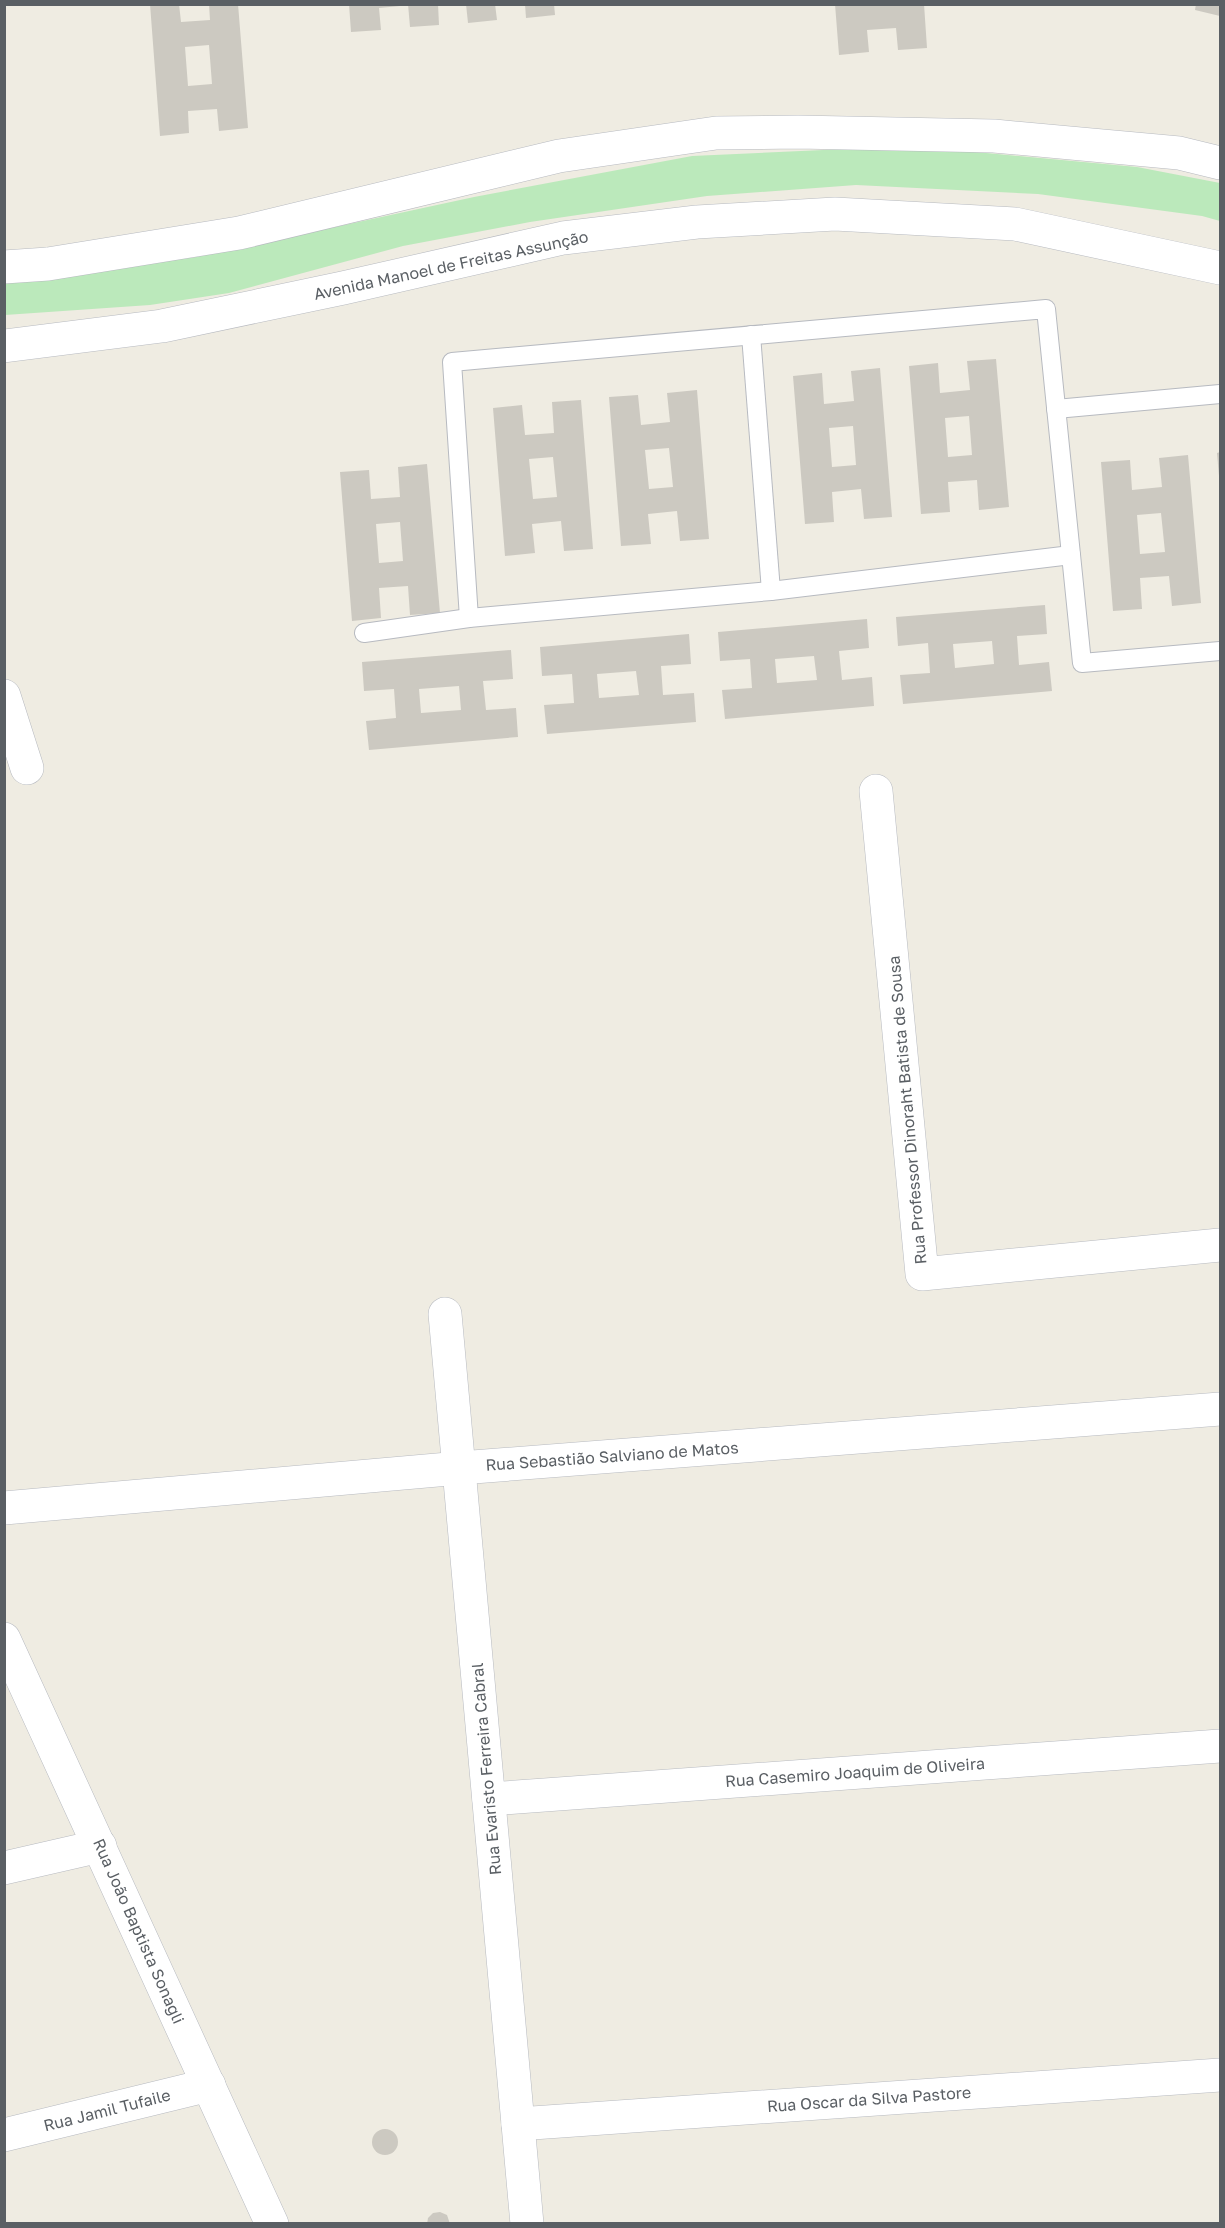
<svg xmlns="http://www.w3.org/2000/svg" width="1225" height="2228" viewBox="0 0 1225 2228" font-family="'Golos Text',sans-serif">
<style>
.green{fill:#bbe9bb}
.building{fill:#ccc9c1;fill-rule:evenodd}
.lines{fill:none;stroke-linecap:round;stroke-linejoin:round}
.service-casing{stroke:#b7bac0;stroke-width:20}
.minor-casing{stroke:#b7bac0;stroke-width:34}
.tertiary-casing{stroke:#b7bac0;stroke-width:34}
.service{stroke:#fff;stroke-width:18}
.minor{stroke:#fff;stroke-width:33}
.tertiary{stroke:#fff;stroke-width:33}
.labels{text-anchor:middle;stroke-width:6;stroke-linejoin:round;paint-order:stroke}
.street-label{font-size:16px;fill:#5a5f64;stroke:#fff}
</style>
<rect width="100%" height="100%" fill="#efece2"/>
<polygon class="green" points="912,146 1137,167 1220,183 1220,221 1202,216 1038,194 856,185 707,196 530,222 403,246 229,293 150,305 5,315 5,282 196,257 474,197 692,156"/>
<g class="building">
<path d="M150 4H179L181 22 210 20 209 4H238L248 128 219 131 217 109 188 111 189 133 160 136ZM209 45 212 84 188 86 185 47Z"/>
<polygon points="349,4 400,4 400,6 379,8 381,30 351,32"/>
<polygon points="408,4 438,4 439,25 410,27"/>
<polygon points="466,4 495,4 497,20 468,23"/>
<polygon points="525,4 554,4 555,15 526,18"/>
<polygon points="835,4 924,4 927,48 898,50 896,28 867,30 869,52 839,55"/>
<polygon points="1196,4 1220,4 1220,16 1195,10"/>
<path d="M996 359 1009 507 979 510 977 480 948 482 950 512 921 514 909 366 938 363 940 393 970 390 967 361ZM969 416 972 455 948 457 945 418Z"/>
<path d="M880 368 892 517 864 519 861 489 832 492 834 522 805 524 793 376 822 373 824 404 854 401 851 371ZM853 426 856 465 832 467 829 428Z"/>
<path d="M697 390 709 539 680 541 677 511 648 514 651 544 621 546 609 397 638 395 641 425 670 422 667 393ZM669 448 673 487 649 489 645 450Z"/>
<path d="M581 400 593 549 564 551 561 521 532 524 535 553 505 556 493 408 522 405 525 435 554 433 552 402ZM553 457 557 497 533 499 529 459Z"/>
<polygon points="1220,452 1220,476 1219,476 1217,453"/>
<path d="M1188 455 1201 603 1172 606 1169 576 1140 578 1142 609 1113 611 1101 462 1130 460 1132 490 1162 487 1159 458ZM1161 513 1165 552 1140 554 1137 515Z"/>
<path d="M427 464 440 613 410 615 408 586 379 588 381 618 352 621 340 472 369 470 371 499 400 497 398 467ZM400 522 403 561 379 563 376 524Z"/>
<path d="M1045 605 1047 634 1017 636 1019 665 1049 662 1052 691 903 704 900 675 930 673 928 643 898 646 896 617ZM992 641 994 664 955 668 953 644Z"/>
<path d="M867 619 869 648 839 651 842 680 872 677 874 706 725 719 722 690 752 688 750 659 720 661 718 632ZM814 656 817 680 777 683 775 659Z"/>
<path d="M689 634 691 664 661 666 663 695 694 693 696 722 547 734 544 705 574 703 572 674 542 676 540 647ZM636 671 639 695 599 698 597 674Z"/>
<path d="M511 650 513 679 483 681 486 710 516 708 518 737 369 750 366 721 396 718 394 689 364 691 362 662ZM459 686 461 710 421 713 419 689Z"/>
<circle cx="385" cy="2142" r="13"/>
<polygon points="440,2212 447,2215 450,2224 427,2224 428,2218 433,2213"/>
</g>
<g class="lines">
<g class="service-casing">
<g id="service">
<polyline points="751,335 771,591"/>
<polyline points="1056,409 1220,394"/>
<polyline points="469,618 452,362 1046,309 1082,663 1220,651"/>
<polyline points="364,633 469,618 771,591 1071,555"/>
</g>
</g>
<g class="minor-casing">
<g id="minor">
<polyline points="4,696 27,768"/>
<polyline points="876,791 922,1274 1220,1245"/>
<polyline points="445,1314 527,2224"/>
<polyline points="4,1508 460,1468 1220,1409"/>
<polyline points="4,1639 272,2224"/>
<polyline points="489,1799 1220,1746"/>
<polyline points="4,1868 100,1846"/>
<polyline points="518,2124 1220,2075"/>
<polyline points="4,2135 209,2085"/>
</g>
</g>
<g class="tertiary-casing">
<g id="tertiary">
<polyline points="4,267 48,264 239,233 559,156 716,133 798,132 994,136 1179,153 1220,163"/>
<polyline points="4,346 162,326 343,288 563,238 697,222 835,214 1015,224 1220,268"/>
</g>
</g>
<use href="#service" class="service"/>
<use href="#minor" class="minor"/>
<use href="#tertiary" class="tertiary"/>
</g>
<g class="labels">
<g class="street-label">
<text transform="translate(451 265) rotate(-12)" y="6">Avenida Manoel de Freitas Assunção</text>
<text transform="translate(907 1110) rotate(-95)" y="6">Rua Professor Dinoraht Batista de Sousa</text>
<text transform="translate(612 1456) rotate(-4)" y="6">Rua Sebastião Salviano de Matos</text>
<text transform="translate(486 1769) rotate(-95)" y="6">Rua Evaristo Ferreira Cabral</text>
<text transform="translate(855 1772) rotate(-4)" y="6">Rua Casemiro Joaquim de Oliveira</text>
<text transform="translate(139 1931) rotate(66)" y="6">Rua João Baptista Sonagli</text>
<text transform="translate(869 2099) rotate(-4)" y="6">Rua Oscar da Silva Pastore</text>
<text transform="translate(107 2110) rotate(-14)" y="6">Rua Jamil Tufaile</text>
</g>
</g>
<rect width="1225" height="2228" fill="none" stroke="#5a5f64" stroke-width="12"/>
</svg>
